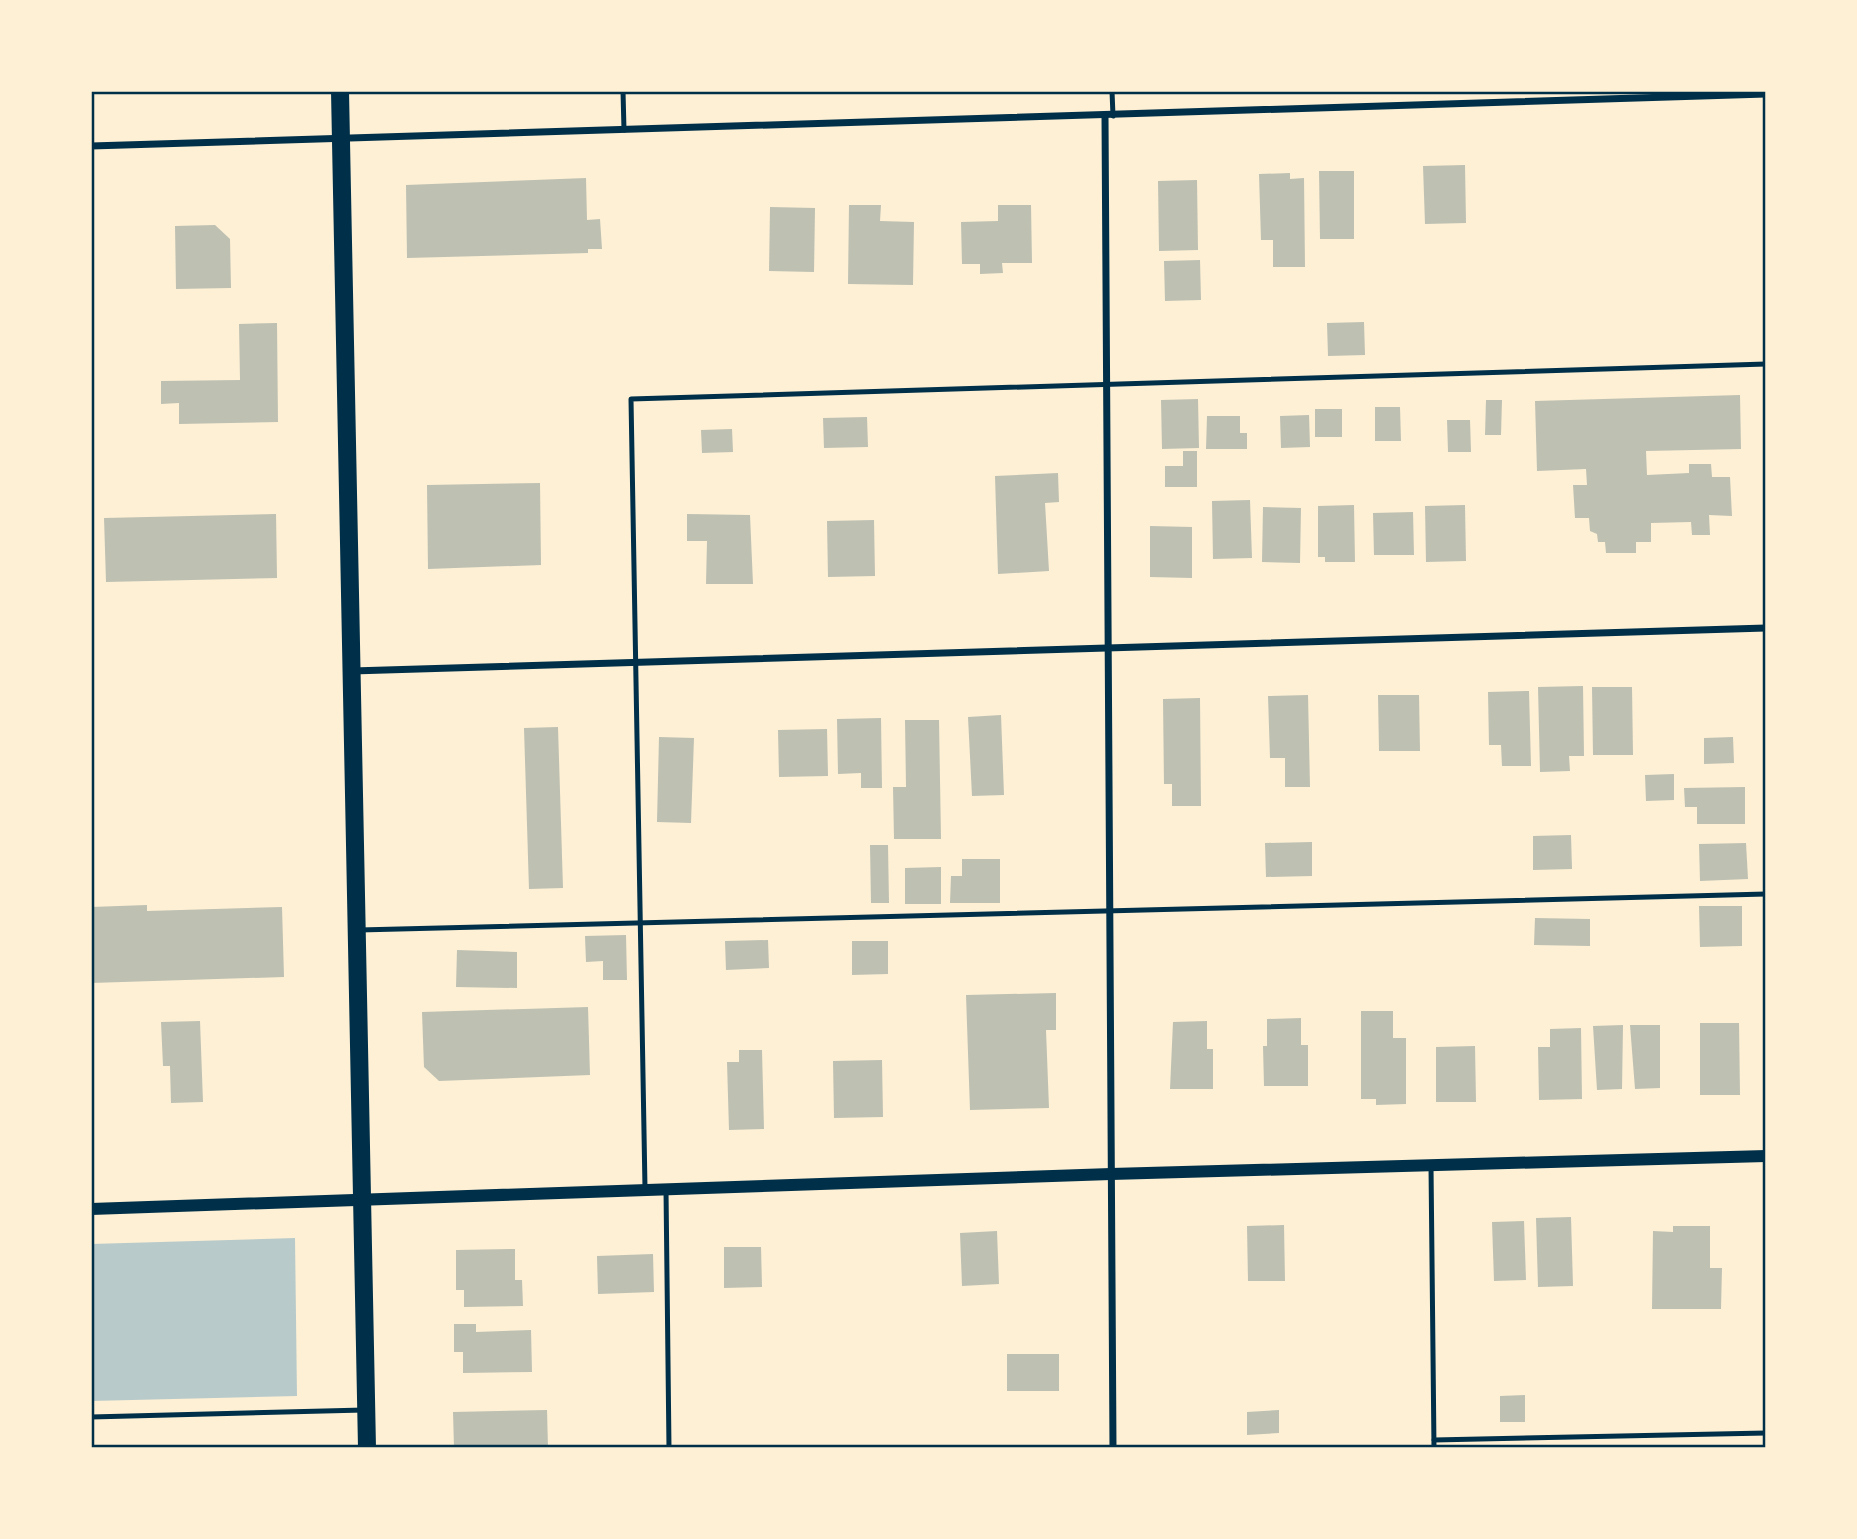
<svg xmlns="http://www.w3.org/2000/svg" width="1857" height="1539" viewBox="0 0 1857 1539" font-family="Figtree,sans-serif">
<style>
.green{fill:#b9caca}
.building{fill:#bec0b2}
.lines{fill:none;stroke-linecap:round;stroke-linejoin:round}
.service{stroke:#003049;stroke-width:5}
.minor{stroke:#003049;stroke-width:7}
.tertiary{stroke:#003049;stroke-width:12}
.primary{stroke:#003049;stroke-width:18}
.neatline{fill:none;stroke:#003049;stroke-width:2.5}
</style>
<rect width="100%" height="100%" fill="#fdf0d5"/>
<polygon class="green" points="295,1238 297,1396 91,1401 91,1244"/>
<g class="building">
<polygon points="1465,165 1466,223 1425,224 1423,166"/>
<polygon points="1319,171 1354,171 1354,239 1320,239"/>
<polygon points="1290,173 1290,179 1304,178 1305,267 1273,267 1273,240 1261,240 1259,174"/>
<polygon points="586,178 587,220 600,219 602,249 588,249 588,253 407,258 406,185"/>
<polygon points="1197,180 1198,250 1159,251 1158,181"/>
<polygon points="849,205 881,205 880,221 914,222 913,285 848,284"/>
<polygon points="998,205 1031,205 1032,263 1002,263 1003,273 980,274 980,264 962,264 961,222 998,221"/>
<polygon points="770,207 815,208 814,272 769,271"/>
<polygon points="215,225 230,239 231,288 176,289 175,226"/>
<polygon points="1200,260 1201,300 1165,301 1164,261"/>
<polygon points="1364,322 1365,355 1328,356 1327,323"/>
<polygon points="277,323 278,422 179,424 179,403 161,404 161,381 240,380 239,324"/>
<polygon points="1740,395 1741,449 1646,451 1647,475 1689,473 1689,464 1711,464 1712,477 1730,477 1732,516 1709,515 1710,535 1692,535 1691,522 1651,523 1651,542 1636,542 1636,553 1606,553 1605,542 1598,542 1597,534 1590,531 1589,518 1575,518 1573,485 1587,485 1586,469 1537,471 1535,401"/>
<polygon points="1198,399 1199,448 1162,449 1161,400"/>
<polygon points="1486,400 1502,400 1501,435 1485,435"/>
<polygon points="1375,407 1400,407 1401,441 1375,441"/>
<rect x="1315" y="409" width="27" height="28"/>
<polygon points="1309,415 1310,447 1281,448 1280,416"/>
<polygon points="1207,416 1240,416 1240,433 1247,433 1247,449 1206,449"/>
<polygon points="867,417 868,447 824,448 823,418"/>
<polygon points="1447,420 1470,420 1471,452 1448,452"/>
<polygon points="732,429 733,452 702,453 701,430"/>
<polygon points="1183,451 1197,451 1197,487 1165,487 1165,466 1183,466"/>
<polygon points="1058,473 1059,502 1045,503 1049,571 998,574 995,476"/>
<polygon points="540,483 541,565 428,569 427,485"/>
<polygon points="1250,500 1252,558 1213,559 1212,501"/>
<polygon points="1354,505 1355,562 1325,562 1325,557 1318,557 1318,506"/>
<polygon points="1465,505 1466,561 1426,562 1425,506"/>
<polygon points="1263,507 1301,508 1300,563 1262,562"/>
<polygon points="1413,512 1414,555 1374,555 1373,513"/>
<polygon points="276,514 277,578 106,582 104,518"/>
<polygon points="687,514 750,515 753,584 706,584 707,541 687,541"/>
<polygon points="874,520 875,576 828,577 827,521"/>
<polygon points="1150,526 1192,527 1192,578 1150,577"/>
<polygon points="1583,686 1584,756 1569,756 1570,771 1540,772 1538,687"/>
<polygon points="1592,687 1632,687 1633,755 1593,755"/>
<polygon points="1529,691 1531,766 1502,766 1501,745 1489,745 1488,692"/>
<polygon points="1308,695 1310,787 1285,787 1285,758 1270,758 1268,696"/>
<polygon points="1378,695 1419,695 1420,751 1379,751"/>
<polygon points="1200,698 1201,806 1172,806 1172,784 1164,784 1163,699"/>
<polygon points="1001,715 1004,795 972,796 968,717"/>
<polygon points="881,718 882,788 861,788 861,773 838,774 837,719"/>
<polygon points="905,720 939,720 941,839 894,839 893,787 906,787"/>
<polygon points="558,727 563,888 529,889 524,728"/>
<polygon points="827,729 828,776 779,777 778,730"/>
<polygon points="659,737 694,738 691,823 657,822"/>
<polygon points="1733,737 1734,763 1704,764 1704,738"/>
<polygon points="1674,774 1674,800 1646,801 1645,775"/>
<polygon points="1745,787 1745,824 1697,824 1697,807 1685,807 1684,788"/>
<polygon points="1571,835 1572,869 1533,870 1533,836"/>
<polygon points="1312,842 1312,876 1266,877 1265,843"/>
<polygon points="1746,843 1748,879 1700,881 1699,844"/>
<polygon points="870,845 888,845 889,903 871,903"/>
<polygon points="962,859 1000,859 1000,903 950,903 951,876 962,876"/>
<polygon points="941,867 941,904 905,904 905,868"/>
<polygon points="147,905 147,911 282,907 284,977 91,983 91,907"/>
<polygon points="1699,906 1742,906 1742,946 1700,947"/>
<polygon points="1535,918 1590,919 1590,946 1534,945"/>
<polygon points="626,935 627,980 603,980 603,961 586,962 585,936"/>
<polygon points="768,940 769,968 726,970 725,941"/>
<polygon points="852,941 888,941 888,974 852,975"/>
<polygon points="457,950 517,952 517,988 456,987"/>
<polygon points="1056,993 1056,1030 1046,1030 1049,1108 970,1110 966,995"/>
<polygon points="588,1007 590,1075 439,1081 424,1067 422,1012"/>
<polygon points="1361,1011 1393,1011 1393,1038 1406,1038 1406,1104 1376,1105 1376,1099 1361,1099"/>
<polygon points="1301,1018 1301,1045 1308,1045 1308,1086 1264,1086 1263,1046 1267,1046 1267,1019"/>
<polygon points="200,1021 203,1102 171,1103 170,1066 163,1066 161,1022"/>
<polygon points="1207,1021 1207,1049 1213,1049 1213,1089 1170,1089 1173,1022"/>
<polygon points="1700,1023 1739,1023 1740,1095 1700,1095"/>
<polygon points="1623,1025 1622,1089 1597,1090 1593,1026"/>
<polygon points="1630,1025 1660,1025 1660,1088 1635,1089"/>
<polygon points="1581,1028 1582,1099 1539,1100 1538,1047 1550,1047 1550,1029"/>
<polygon points="1475,1046 1476,1102 1436,1102 1436,1047"/>
<polygon points="739,1050 762,1050 764,1129 729,1130 727,1062 739,1062"/>
<polygon points="882,1060 883,1117 834,1118 833,1061"/>
<polygon points="1571,1217 1573,1286 1538,1287 1536,1218"/>
<polygon points="1524,1221 1526,1280 1494,1281 1492,1222"/>
<polygon points="1284,1225 1285,1281 1248,1281 1247,1226"/>
<polygon points="1673,1226 1710,1226 1710,1268 1722,1268 1721,1309 1652,1309 1653,1231 1673,1232"/>
<polygon points="997,1231 999,1284 962,1286 960,1233"/>
<polygon points="724,1247 761,1247 762,1287 724,1288"/>
<polygon points="515,1249 515,1280 522,1280 523,1306 464,1307 464,1290 456,1290 456,1250"/>
<polygon points="653,1254 654,1292 598,1294 597,1256"/>
<polygon points="454,1324 476,1324 476,1332 531,1330 532,1372 463,1373 463,1352 454,1352"/>
<rect x="1007" y="1354" width="52" height="37"/>
<polygon points="1525,1395 1525,1422 1500,1422 1500,1396"/>
<polygon points="547,1410 548,1448 454,1448 453,1412"/>
<polygon points="1279,1410 1279,1433 1247,1435 1247,1412"/>
</g>
<g class="lines">
<g class="service">
<polyline points="623,91 624,130"/>
<polyline points="1112,91 1113,116"/>
<polyline points="359,930 1766,894"/>
<polyline points="1431,1166 1434,1448"/>
<polyline points="645,1188 631,399 1766,364"/>
<polyline points="666,1190 669,1448"/>
<polyline points="91,1417 364,1410"/>
<polyline points="1434,1440 1766,1433"/>
</g>
<g class="minor">
<polyline points="1105,116 1113,1448"/>
<polyline points="91,146 1766,94"/>
<polyline points="352,671 1766,628"/>
</g>
<polyline class="tertiary" points="91,1209 1111,1174 1766,1156"/>
<polyline class="primary" points="340,91 367,1448"/>
</g>
<rect width="1857" height="1539" fill="none" stroke="#fdf0d5" stroke-width="186"/>
<rect x="93" y="93" width="1671" height="1353" class="neatline"/>
</svg>
